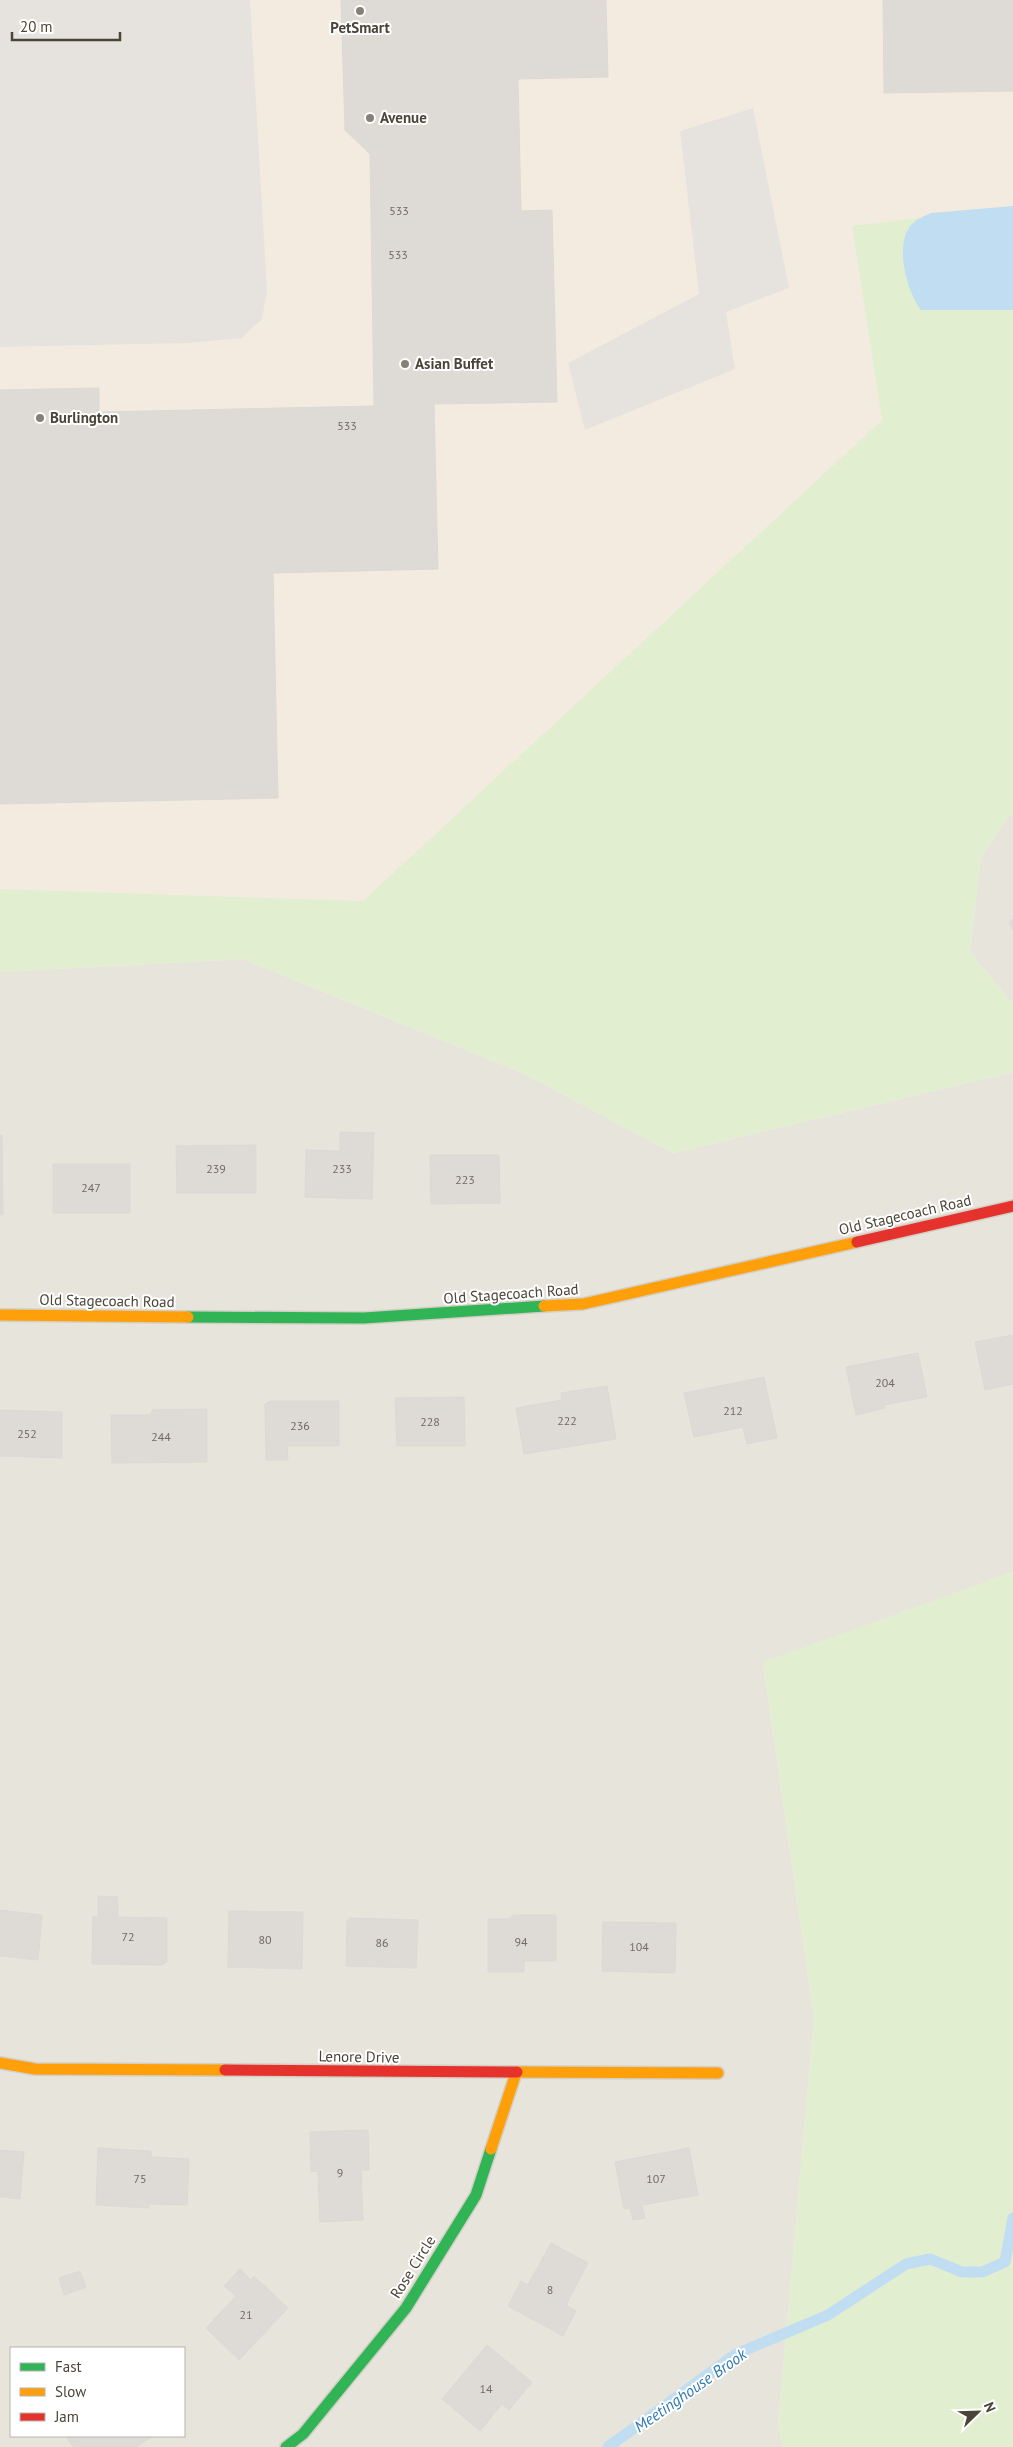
<svg xmlns="http://www.w3.org/2000/svg" width="1013" height="2447" viewBox="0 0 1013 2447" font-family="'PT Sans',sans-serif">
<style>
.residential{fill:#e7e4dc;fill-rule:evenodd}
.commercial{fill:#f3ebdf}
.green{fill:#e1eecf}
.parking{fill:#e6e3df}
.water{fill:#c0ddf1}
.lines{fill:none;stroke-linecap:round;stroke-linejoin:round}
.stream{stroke:#c0ddf1;stroke-width:11}
.building{fill:#dedbd6;stroke:#dcd9d4}
.fast-casing{stroke:#d3cfc5;stroke-width:14}
.slow-casing{stroke:#d3cfc5;stroke-width:14}
.jam-casing{stroke:#d3cfc5;stroke-width:14}
.fast{stroke:#30b455;stroke-width:11}
.slow{stroke:#ff9f0a;stroke-width:11}
.jam{stroke:#e5322d;stroke-width:11}
.poi-dot{fill:#868178;stroke:#fff;stroke-width:2}
.labels{text-anchor:middle;stroke-width:4;stroke-linejoin:round;paint-order:stroke}
.number-label{font-size:12px;fill:#706a61}
.poi-label{font-size:15px;font-weight:bold;fill:#4b4439;stroke:#fff;text-anchor:start}
.street-label{font-size:15px;fill:#4b4439;stroke:#fff}
.water-label{font-size:16px;font-style:italic;fill:#2e7ab2;stroke:#fff}
</style>
<rect width="100%" height="100%" fill="#f4f2ee"/>
<g class="residential">
<polygon points="1013,811 1013,1004 970,952 981,856"/>
<path d="M243 959 525 1074 673 1153 1013 1072V1572L763 1663 814 2017 778 2425 783 2447H0V972ZM11 2348H184V2436H11Z"/>
</g>
<polygon class="commercial" points="0,0 1013,0 1013,212 852,227 882,420 363,901 0,889"/>
<g class="green">
<polygon points="1013,207 1013,811 981,856 970,952 1013,1004 1013,1072 673,1153 525,1074 243,959 0,972 0,889 363,901 882,420 852,226"/>
<polygon points="1013,1572 1013,2447 783,2447 778,2425 814,2017 763,1662"/>
</g>
<g class="parking">
<polygon points="0,0 250,0 267,291 262,319 242,338 189,343 0,347"/>
<polygon points="753,108 789,288 726,312 735,369 585,430 568,363 699,294 680,131"/>
</g>
<path class="water" d="M1013 206V310H921C907 292 894 245 911 225 917 219 924 216 931 213Z"/>
<g class="lines">
<polyline class="stream" points="608,2447 736,2354 828,2315 906,2264 930,2259 962,2272 982,2272 1005,2262 1013,2218"/>
</g>
<g class="building">
<polygon points="341,0 606,0 608,77 518,79 521,211 552,210 557,402 434,404 438,569 273,573 278,798 0,804 0,390 99,388 99,412 374,406 370,154 345,130"/>
<polygon points="883,0 1013,0 1013,91 884,93"/>
<polygon points="1013,919 1013,930 1009,922"/>
<polygon points="340,1132 374,1133 372,1199 305,1197 306,1150 340,1151"/>
<polygon points="0,1135 2,1135 3,1215 0,1215"/>
<polygon points="256,1145 256,1193 177,1193 176,1146"/>
<polygon points="430,1155 499,1155 500,1203 431,1204"/>
<rect x="53" y="1164" width="77" height="49"/>
<polygon points="1013,1335 1013,1384 985,1390 975,1342"/>
<polygon points="918,1353 927,1397 884,1405 885,1408 856,1415 846,1367"/>
<polygon points="764,1377 777,1438 747,1444 743,1427 694,1437 684,1393"/>
<polygon points="607,1386 616,1439 524,1454 516,1408 562,1400 561,1393"/>
<polygon points="464,1397 465,1446 397,1446 395,1398"/>
<polygon points="270,1401 339,1401 339,1446 287,1446 288,1460 266,1460 265,1404"/>
<polygon points="207,1409 207,1462 112,1463 111,1415 150,1415 153,1410"/>
<polygon points="0,1410 62,1412 62,1458 0,1456"/>
<polygon points="98,1896 118,1897 118,1917 167,1918 167,1962 162,1965 92,1964 93,1916 98,1917"/>
<polygon points="0,1910 42,1915 38,1960 0,1956"/>
<polygon points="229,1911 303,1912 302,1969 228,1967"/>
<polygon points="514,1915 556,1915 556,1961 524,1961 524,1972 488,1972 488,1919 508,1919"/>
<polygon points="350,1918 418,1920 416,1968 346,1966 347,1921"/>
<polygon points="603,1922 676,1923 675,1973 602,1971"/>
<polygon points="368,2130 369,2170 361,2170 363,2220 320,2222 318,2171 311,2172 310,2132"/>
<polygon points="98,2148 151,2151 151,2157 189,2159 187,2205 149,2204 149,2208 96,2205"/>
<polygon points="689,2148 698,2195 642,2205 645,2218 633,2220 630,2208 624,2209 615,2162"/>
<polygon points="0,2150 24,2152 20,2199 0,2197"/>
<polygon points="551,2243 588,2263 566,2305 576,2311 563,2336 508,2306 521,2281 528,2285"/>
<polygon points="240,2269 251,2280 254,2276 288,2308 239,2360 206,2328 236,2296 224,2286"/>
<polygon points="80,2271 86,2287 64,2295 59,2278"/>
<polygon points="487,2345 532,2382 509,2410 502,2404 480,2431 442,2399"/>
<polygon points="66,2436 153,2436 136,2447 73,2447"/>
</g>
<g class="lines">
<g class="fast-casing">
<g id="fast">
<polyline points="188,1317 364,1318 544,1306"/>
<polyline points="286,2447 303,2434 406,2308 476,2195 491,2149"/>
</g>
</g>
<g class="slow-casing">
<g id="slow">
<polyline points="544,1306 583,1304 857,1242"/>
<polyline points="0,1315 188,1317"/>
<polyline points="0,2063 35,2069 225,2070"/>
<polyline points="517,2072 718,2073"/>
<polyline points="491,2149 516,2073"/>
</g>
</g>
<g class="jam-casing">
<g id="jam">
<polyline points="857,1242 1013,1206"/>
<polyline points="225,2070 517,2072"/>
</g>
</g>
<use href="#fast" class="fast"/>
<use href="#slow" class="slow"/>
<use href="#jam" class="jam"/>
</g>
<g class="poi-dot">
<circle cx="360" cy="11" r="5"/>
<circle cx="370" cy="118" r="5"/>
<circle cx="405" cy="364" r="5"/>
<circle cx="40" cy="418" r="5"/>
</g>
<g class="labels">
<g class="number-label">
<text x="399" y="215">533</text>
<text x="398" y="259">533</text>
<text x="347" y="430">533</text>
<text x="216" y="1173">239</text>
<text x="342" y="1173">233</text>
<text x="465" y="1184">223</text>
<text x="91" y="1192">247</text>
<text x="885" y="1387">204</text>
<text x="733" y="1415">212</text>
<text x="567" y="1425">222</text>
<text x="430" y="1426">228</text>
<text x="300" y="1430">236</text>
<text x="27" y="1438">252</text>
<text x="161" y="1441">244</text>
<text x="128" y="1941">72</text>
<text x="265" y="1944">80</text>
<text x="521" y="1946">94</text>
<text x="382" y="1947">86</text>
<text x="639" y="1951">104</text>
<text x="340" y="2177">9</text>
<text x="140" y="2183">75</text>
<text x="656" y="2183">107</text>
<text x="550" y="2294">8</text>
<text x="246" y="2319">21</text>
<text x="486" y="2393">14</text>
</g>
<g class="poi-label">
<text x="360" y="33" text-anchor="middle">PetSmart</text>
<text x="380" y="123">Avenue</text>
<text x="415" y="369">Asian Buffet</text>
<text x="50" y="423">Burlington</text>
</g>
<g class="street-label">
<text transform="translate(905 1215) rotate(-13)" y="5">Old Stagecoach Road</text>
<text transform="translate(511 1294) rotate(-4)" y="5">Old Stagecoach Road</text>
<text transform="translate(107 1301) rotate(1)" y="5">Old Stagecoach Road</text>
<text transform="translate(359 2057) rotate(1)" y="5">Lenore Drive</text>
<text transform="translate(413 2267) rotate(-58)" y="5">Rose Circle</text>
</g>
<g class="water-label">
<text transform="translate(690 2390) rotate(-35)" y="6">Meetinghouse Brook</text>
</g>
</g>
<rect x="10" y="2347" width="175" height="90" fill="#ffffff" stroke="#b7b4b0"/>
<rect x="20" y="2363" width="25" height="8" fill="#30b455" stroke="#b7b4b0"/>
<text x="55" y="2372" font-size="15" fill="#4b4439">Fast</text>
<rect x="20" y="2388" width="25" height="8" fill="#ff9f0a" stroke="#b7b4b0"/>
<text x="55" y="2397" font-size="15" fill="#4b4439">Slow</text>
<rect x="20" y="2413" width="25" height="8" fill="#e5322d" stroke="#b7b4b0"/>
<text x="55" y="2422" font-size="15" fill="#4b4439">Jam</text>
<g transform="translate(978 2412) rotate(67)" stroke="#ffffff" stroke-width="4" paint-order="stroke">
<path d="M0-4L9 19L0 12L-9 19Z" fill="#4b4439"/>
<text y="-8" font-size="14" font-weight="bold" text-anchor="middle" fill="#4b4439">N</text>
</g>
<path d="M12 32v8h108v-8" fill="none" stroke="#4b4439" stroke-width="2.5"/>
<text x="20" y="32" font-size="15" fill="#4b4439" stroke="#ffffff" stroke-width="4" paint-order="stroke">20 m</text>
</svg>
